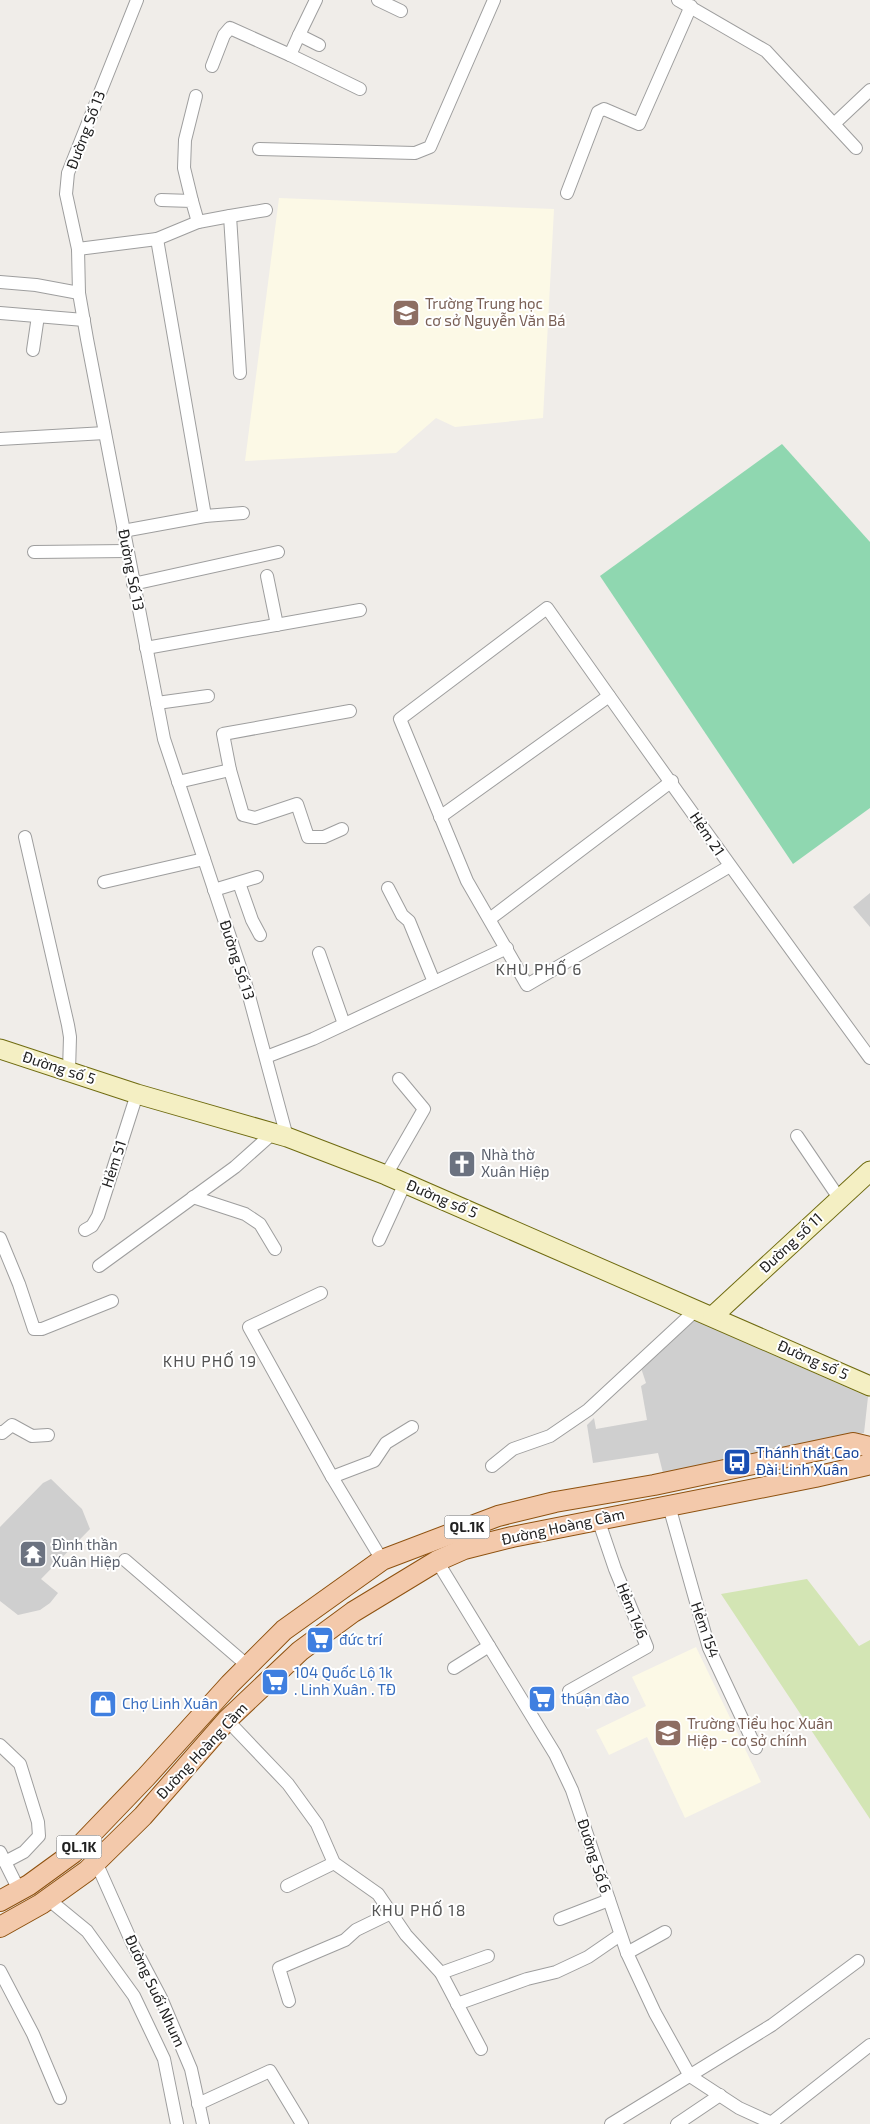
<svg xmlns="http://www.w3.org/2000/svg" width="870" height="2124" viewBox="0 0 870 2124" font-family="'Exo 2',sans-serif">
<style>
.education{fill:#fcf9e6}
.religious{fill:#cfcfcf}
.grass{fill:#d3e5b4}
.pitch{fill:#8fd7b0}
.lines{fill:none;stroke-linecap:round;stroke-linejoin:round}
.minor-casing{stroke:#9e9e9e;stroke-width:14}
.secondary-casing{stroke:#6f6b10;stroke-width:21}
.primary-casing{stroke:#8e510f;stroke-width:22}
.minor{stroke:#fff;stroke-width:12}
.secondary{stroke:#f4efc3;stroke-width:19}
.primary{stroke:#f3c9ab;stroke-width:20}
.labels{text-anchor:middle;stroke-width:4;stroke-linejoin:round;paint-order:stroke}
.shield{fill:#fff;stroke:#646464;stroke-width:1}
.shield-label{font-size:14px;font-weight:bold;fill:#212121}
.street-label{font-size:15px;fill:#212121;stroke:#fff}
.education-label{font-size:15px;fill:#785e54;stroke:#fff;text-anchor:start}
.worship-label{font-size:15px;fill:#5b616d;stroke:#fff;text-anchor:start}
.transit-label{font-size:15px;fill:#164399;stroke:#fff;text-anchor:start}
.shop-label{font-size:15px;fill:#366cbe;stroke:#fff;text-anchor:start}
.neighbourhood-label{font-size:16px;letter-spacing:1px;fill:#545454;stroke:#fff}
</style>
<rect width="100%" height="100%" fill="#f0ede9"/>
<g class="education">
<polygon points="279,198 554,209 543,418 455,427 436,418 396,453 245,461"/>
<polygon points="696,1647 761,1782 685,1818 647,1737 609,1755 596,1730 646,1706 632,1677"/>
</g>
<g class="religious">
<polygon points="870,893 870,927 853,907"/>
<polygon points="695,1320 868,1397 864,1433 663,1473 658,1453 593,1463 587,1425 594,1418 596,1429 647,1420 641,1386 646,1383 641,1368"/>
<polygon points="51,1479 82,1509 90,1529 41,1579 58,1593 50,1603 40,1610 18,1615 0,1601 0,1527 43,1483"/>
</g>
<polygon class="grass" points="807,1579 859,1646 870,1640 870,1819 721,1594"/>
<polygon class="pitch" points="782,444 870,542 870,808 793,864 600,576"/>
<g class="lines">
<g class="minor-casing">
<g id="minor">
<polyline points="137,0 68,173 66,194 78,249 79,293 87,339 164,739 246,985 287,1137"/>
<polyline points="316,0 299,35 319,45"/>
<polyline points="378,0 401,11"/>
<polyline points="678,0 766,51 856,148"/>
<polyline points="299,35 290,55 360,89"/>
<polyline points="212,66 224,35 230,28 290,55"/>
<polyline points="834,124 870,90"/>
<polyline points="259,149 415,153 430,147 494,0"/>
<polyline points="567,193 598,112 604,109 639,124 691,6"/>
<polyline points="161,200 192,201 198,222"/>
<polyline points="192,201 184,168 185,140 196,96"/>
<polyline points="230,216 266,210"/>
<polyline points="157,239 205,516"/>
<polyline points="78,249 157,239 198,222 230,216 240,373"/>
<polyline points="0,282 36,285 79,293"/>
<polyline points="0,313 84,320"/>
<polyline points="33,350 38,316"/>
<polyline points="0,439 105,433"/>
<polyline points="123,531 205,516 243,513"/>
<polyline points="34,552 127,551"/>
<polyline points="267,576 277,625"/>
<polyline points="133,584 278,552"/>
<polyline points="146,648 360,610"/>
<polyline points="157,703 208,696"/>
<polyline points="178,782 230,770"/>
<polyline points="440,817 609,696"/>
<polyline points="342,829 324,837 308,837 297,804 255,818 243,815 230,770 223,734 350,711"/>
<polyline points="25,837 68,1025 70,1037 69,1071"/>
<path d="M730 866 527 985 467 881 400 719 547 608C653 759 761 909 870 1058"/>
<polyline points="104,882 204,859"/>
<polyline points="239,883 252,920 260,935"/>
<polyline points="388,888 402,915 409,921 434,982"/>
<polyline points="214,890 257,877"/>
<polyline points="491,918 672,781"/>
<polyline points="319,953 344,1024"/>
<polyline points="266,1057 313,1039 507,948"/>
<polyline points="797,1136 839,1198"/>
<polyline points="386,1175 424,1109 399,1079"/>
<polyline points="193,1197 245,1214 260,1224 275,1249"/>
<polyline points="85,1230 92,1226 98,1216 137,1094"/>
<polyline points="0,1238 19,1284 34,1329 42,1329 112,1301"/>
<polyline points="379,1240 405,1183"/>
<polyline points="99,1266 235,1167 273,1133"/>
<polyline points="321,1293 249,1327 332,1477 382,1560"/>
<polyline points="0,1432 2,1433 12,1425 32,1436 48,1435"/>
<polyline points="492,1466 513,1449 550,1436 588,1410 697,1309"/>
<polyline points="332,1477 374,1461 386,1443 412,1427"/>
<polyline points="669,1506 709,1648 756,1748"/>
<polyline points="125,1560 248,1666"/>
<polyline points="437,1561 555,1754 572,1790 627,1953 655,2013 690,2076 739,2108 774,2124"/>
<polyline points="454,1668 489,1646"/>
<polyline points="569,1691 647,1647 615,1569 598,1519"/>
<polyline points="227,1720 288,1784 317,1824 334,1863 378,1894 406,1935 441,1973 481,2049"/>
<polyline points="0,1745 20,1764 38,1822 39,1836 24,1852 5,1862"/>
<polyline points="0,1852 19,1890"/>
<polyline points="96,1862 133,1945 161,1998 191,2069 203,2124"/>
<polyline points="287,1886 334,1863"/>
<polyline points="48,1899 87,1931 134,1996 164,2059 177,2124"/>
<polyline points="560,1919 609,1900"/>
<polyline points="627,1953 665,1932"/>
<polyline points="0,1971 33,2034 60,2098"/>
<polyline points="441,1973 488,1956"/>
<polyline points="289,2001 279,1968 345,1940 356,1930 391,1913"/>
<polyline points="457,2004 527,1979 556,1972 588,1957 620,1935"/>
<polyline points="198,2104 270,2071 302,2124"/>
<polyline points="771,2123 870,2045"/>
<polyline points="611,2124 772,2025 858,1961"/>
<polyline points="677,2124 720,2095"/>
</g>
</g>
<g class="secondary-casing">
<g id="secondary">
<polyline points="0,1049 137,1094 287,1137 386,1175 870,1386"/>
<polyline points="713,1316 870,1171"/>
</g>
</g>
<g class="primary-casing">
<g id="primary">
<polyline points="0,1901 29,1885 73,1853 146,1777 230,1684 284,1630 382,1560 498,1516 555,1502 654,1485 853,1443 870,1447"/>
<polyline points="0,1927 41,1904 87,1871 143,1816 227,1720 300,1651 353,1612 437,1561 464,1549 512,1537 815,1477 867,1465 870,1462"/>
</g>
</g>
<use href="#minor" class="minor"/>
<use href="#secondary" class="secondary"/>
<use href="#primary" class="primary"/>
</g>
<defs>
<g id="school-square" transform="scale(1.4375)"><rect x="-9" y="-9" width="18" height="18" rx="4" fill="#8d6e63" stroke="#fff"/><path d="M0-5L7-2L0 1L-7-2ZM-4 1L0 2.5L4 1V4Q0 6-4 4Z" fill="#fff"/></g>
<g id="church-square" transform="scale(1.4375)"><rect x="-9" y="-9" width="18" height="18" rx="4" fill="#6b7280" stroke="#fff"/><path d="M-1.2-6h2.4v3.5h3.3v2.4h-3.3V6h-2.4V-.1h-3.3v-2.4h3.3Z" fill="#fff"/></g>
<g id="bus-square" transform="scale(1.4375)"><rect x="-9" y="-9" width="18" height="18" rx="4" fill="#1a4fb4" stroke="#fff"/><path d="M-5-6H5V4H4V6H2V4H-2V6H-4V4H-5ZM-3.5-4V0h7V-4ZM-3.5 1.2v1.5H-2V1.2ZM2 1.2v1.5H3.5V1.2Z" fill="#fff"/></g>
<g id="temple-square" transform="scale(1.4375)"><rect x="-9" y="-9" width="18" height="18" rx="4" fill="#6b7280" stroke="#fff"/><path d="M0-6L5-2H3V0L6.5 2.5H4V6H1.5V3h-3V6H-4V2.5H-6.5L-3 0V-2H-5Z" fill="#fff"/></g>
<g id="supermarket-square" transform="scale(1.4375)"><rect x="-9" y="-9" width="18" height="18" rx="4" fill="#3f7fe0" stroke="#fff"/><path d="M-6-5.5h2.5l.6 2H6L4.5 2H-2.5L-4.4-4H-6ZM-1.5 3.2a1.3 1.3 0 1 0 .1 0ZM3 3.2a1.3 1.3 0 1 0 .1 0Z" fill="#fff"/></g>
<g id="shop-square" transform="scale(1.4375)"><rect x="-9" y="-9" width="18" height="18" rx="4" fill="#3f7fe0" stroke="#fff"/><path d="M-5-2.5h2.3a2.7 3.5 0 0 1 5.4 0H5L5.5 6h-11ZM-1.5-2.5h3a1.5 2.3 0 0 0-3 0Z" fill="#fff"/></g>
</defs>
<g fill-rule="evenodd">
<use href="#school-square" x="406" y="313"/>
<use href="#church-square" x="462" y="1164"/>
<use href="#bus-square" x="737" y="1462"/>
<use href="#temple-square" x="33" y="1554"/>
<use href="#supermarket-square" x="320" y="1640"/>
<use href="#supermarket-square" x="275" y="1682"/>
<use href="#supermarket-square" x="542" y="1699"/>
<use href="#shop-square" x="103" y="1704"/>
<use href="#school-square" x="668" y="1733"/>
</g>
<g class="labels">
<g class="shield">
<rect x="444.5" y="1515.5" width="45" height="23" rx="4"/>
<rect x="56.5" y="1835.5" width="45" height="23" rx="4"/>
</g>
<g class="shield-label">
<text x="467" y="1532">QL.1K</text>
<text x="79" y="1852">QL.1K</text>
</g>
<g class="street-label">
<text transform="translate(86 130) rotate(-69)" y="5">Đường Số 13</text>
<text transform="translate(131 570) rotate(79)" y="5">Đường Số 13</text>
<text transform="translate(707 834) rotate(56)" y="5">Hẻm 21</text>
<text transform="translate(237 960) rotate(72)" y="5">Đường Số 13</text>
<text transform="translate(59 1068) rotate(18)" y="5">Đường số 5</text>
<text transform="translate(114 1164) rotate(-72)" y="5">Hẻm 51</text>
<text transform="translate(442 1199) rotate(23)" y="5">Đường số 5</text>
<text transform="translate(791 1243) rotate(-43)" y="5">Đường số 11</text>
<text transform="translate(813 1360) rotate(24)" y="5">Đường số 5</text>
<text transform="translate(563 1527) rotate(-12)" y="5">Đường Hoàng Cầm</text>
<text transform="translate(632 1611) rotate(68)" y="5">Hẻm 146</text>
<text transform="translate(705 1630) rotate(71)" y="5">Hẻm 154</text>
<text transform="translate(202 1751) rotate(-47)" y="5">Đường Hoàng Cầm</text>
<text transform="translate(594 1856) rotate(72)" y="5">Đường Số 6</text>
<text transform="translate(155 1991) rotate(65)" y="5">Đường Suối Nhum</text>
</g>
<g class="education-label">
<text x="425" y="309">Trường Trung học<tspan x="425" dy="17">cơ sở Nguyễn Văn Bá</tspan></text>
<text x="687" y="1729">Trường Tiểu học Xuân<tspan x="687" dy="17">Hiệp - cơ sở chính</tspan></text>
</g>
<g class="worship-label">
<text x="481" y="1160">Nhà thờ<tspan x="481" dy="17">Xuân Hiệp</tspan></text>
<text x="52" y="1550">Đình thần<tspan x="52" dy="17">Xuân Hiệp</tspan></text>
</g>
<g class="transit-label">
<text x="756" y="1458">Thánh thất Cao<tspan x="756" dy="17">Đài Linh Xuân</tspan></text>
</g>
<g class="shop-label">
<text x="339" y="1645">đức trí</text>
<text x="294" y="1678">104 Quốc Lộ 1k<tspan x="294" dy="17">. Linh Xuân . TĐ</tspan></text>
<text x="561" y="1704">thuận đào</text>
<text x="122" y="1709">Chợ Linh Xuân</text>
</g>
<g class="neighbourhood-label">
<text x="539" y="975">KHU PHỐ 6</text>
<text x="210" y="1367">KHU PHỐ 19</text>
<text x="419" y="1916">KHU PHỐ 18</text>
</g>
</g>
</svg>
